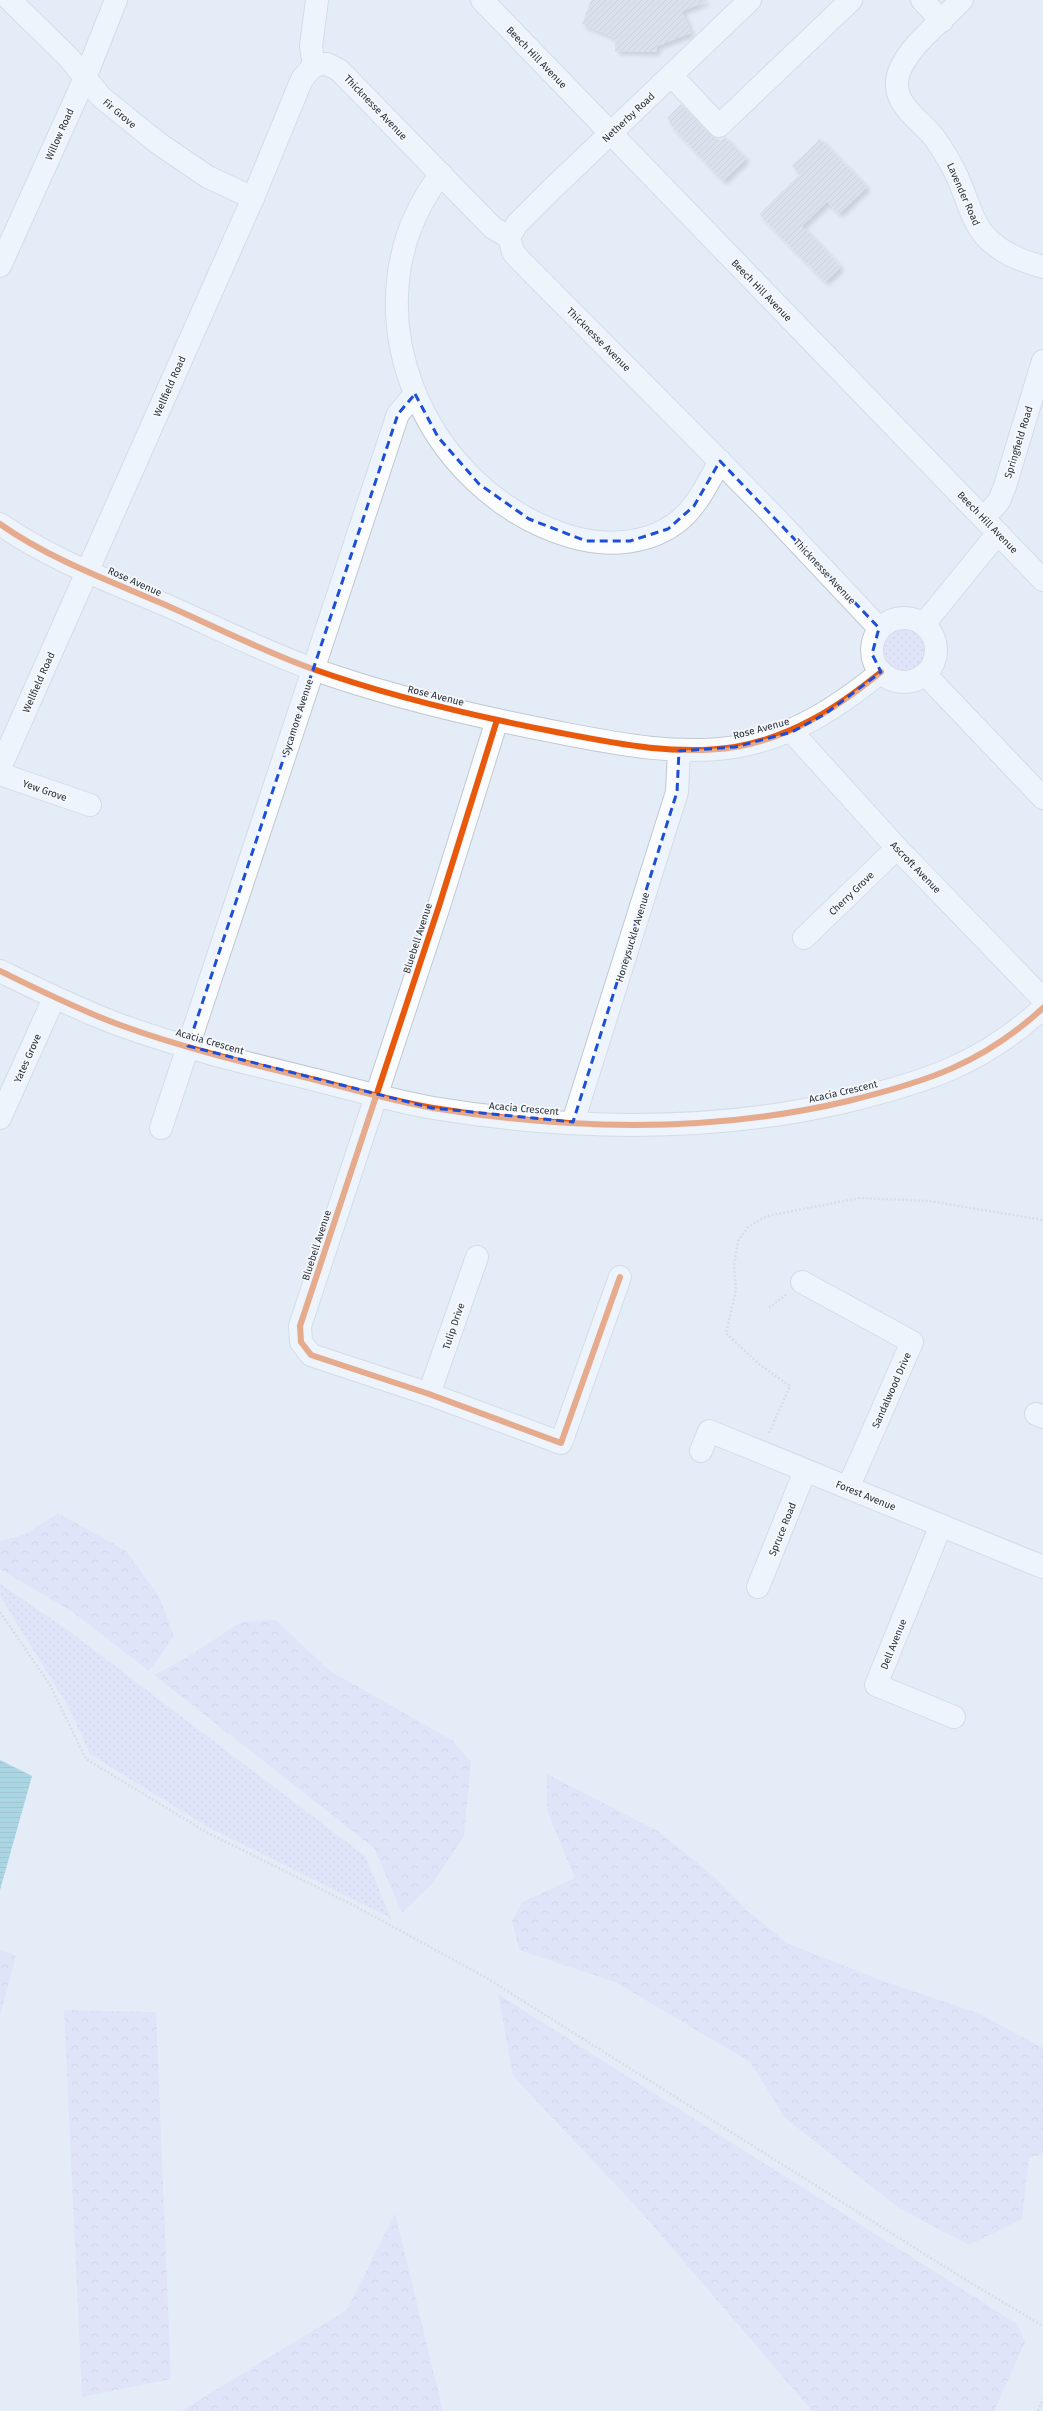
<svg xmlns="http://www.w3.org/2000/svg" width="1043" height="2411" viewBox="0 0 1043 2411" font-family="'Fira Sans',sans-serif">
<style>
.grass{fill:url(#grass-dots)}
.forest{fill:url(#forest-crowns)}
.water{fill:url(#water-rules)}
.building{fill:url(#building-hatch);filter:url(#shadow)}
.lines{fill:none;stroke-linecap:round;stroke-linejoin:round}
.minor-casing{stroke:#c1c8d0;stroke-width:24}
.path{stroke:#cbcdd1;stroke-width:2.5;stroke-dasharray:2 2;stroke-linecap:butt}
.minor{stroke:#fbfcfe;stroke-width:22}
.cycleway-casing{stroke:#f5f8fc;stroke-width:8}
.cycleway{stroke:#e8590c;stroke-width:6}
.marked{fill:none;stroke:#1d4ed8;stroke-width:3;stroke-dasharray:8 5;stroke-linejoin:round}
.labels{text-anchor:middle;stroke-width:3.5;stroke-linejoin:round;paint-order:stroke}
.street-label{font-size:10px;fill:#292f36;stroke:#f5f8fc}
</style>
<defs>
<pattern id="grass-dots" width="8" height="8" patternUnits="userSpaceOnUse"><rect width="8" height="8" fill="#dadafb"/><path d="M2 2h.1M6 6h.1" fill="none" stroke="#bbbbd8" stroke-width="1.8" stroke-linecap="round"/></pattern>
<pattern id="forest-crowns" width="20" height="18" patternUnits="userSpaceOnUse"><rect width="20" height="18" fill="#dadafb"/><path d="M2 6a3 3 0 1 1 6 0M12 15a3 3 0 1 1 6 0" fill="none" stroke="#bbbbd8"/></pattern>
<pattern id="water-rules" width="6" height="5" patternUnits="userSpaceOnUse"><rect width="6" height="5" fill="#64b8ca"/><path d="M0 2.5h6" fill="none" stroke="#5296a5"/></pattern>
<pattern id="building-hatch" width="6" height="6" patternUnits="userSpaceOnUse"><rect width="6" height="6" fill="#cdd6dd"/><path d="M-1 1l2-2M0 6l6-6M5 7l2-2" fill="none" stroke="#b0b8be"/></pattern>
<filter id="shadow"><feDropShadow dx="3.5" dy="3.5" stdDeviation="2" flood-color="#0004"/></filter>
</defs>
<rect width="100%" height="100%" fill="#e4edf7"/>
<g class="grass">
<circle cx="904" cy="650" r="24"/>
<polygon points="0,1584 69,1631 365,1856 391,1918 208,1827 90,1754 68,1706 0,1596"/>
</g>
<g class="forest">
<polygon points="58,1513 125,1550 159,1596 174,1636 149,1671 74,1613 0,1569 0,1541 24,1535"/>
<polygon points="276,1620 330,1671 452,1740 471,1762 464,1836 431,1885 402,1913 374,1848 154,1675 186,1658 241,1622"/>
<polygon points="547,1774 658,1831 712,1875 747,1910 787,1943 883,1981 978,2013 1043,2048 1043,2155 1029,2157 1022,2219 969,2245 899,2208 785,2118 750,2062 615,1982 519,1950 512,1920 522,1902 575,1878 547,1811"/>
<polygon points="0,1950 16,1956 0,2016"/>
<polygon points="498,1994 1017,2324 1025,2342 994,2411 812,2411 643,2214 513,2076"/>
<polygon points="64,2010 156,2012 171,2379 82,2397"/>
<polygon points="395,2213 443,2411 181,2411 347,2310"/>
</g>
<polygon class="water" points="0,1760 32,1776 0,1890"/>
<g class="building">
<polygon points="591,0 707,0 707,1 682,11 691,33 657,46 656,52 615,51 615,38 582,24"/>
<polygon points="681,104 710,135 721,141 725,137 746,159 723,181 669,123 671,122 667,118"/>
<polygon points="820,139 867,187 839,214 827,202 802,226 841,267 825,282 759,214 800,174 792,166"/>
</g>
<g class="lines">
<g class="minor-casing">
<g id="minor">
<polyline points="10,0 69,58 101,97 158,143 208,177 253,198"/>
<polyline points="482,0 1043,580"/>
<polyline points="922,0 942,21"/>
<path d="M962 0C942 21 900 52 897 81 895 108 923 121 936 140 944 152 951 163 957 176 967 197 971 221 987 238 1003 254 1022 261 1043 267"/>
<polyline points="314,65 327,64 339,70 493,228 509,237"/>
<polyline points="314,65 311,46 317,0"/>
<polyline points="672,76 719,126 851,0"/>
<path d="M441 174C341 303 422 493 572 537 607 547 651 545 681 519 698 504 709 481 720 461"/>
<polyline points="509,237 513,252 519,259 768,510 879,628"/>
<polyline points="509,237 517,224 553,188 750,0"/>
<polyline points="0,266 85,78 116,0"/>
<polyline points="984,518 999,501 1005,486 1043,361"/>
<path d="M0 524C48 558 107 580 161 603 212 625 262 651 313 669 394 698 478 717 561 733 618 744 678 756 735 747 792 737 837 708 881 672"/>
<circle cx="904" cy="650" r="32"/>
<polyline points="924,624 998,533"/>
<polyline points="925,674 1043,798"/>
<polyline points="497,720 439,906 300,1326 301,1342 311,1355 429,1394 561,1443 620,1277"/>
<polyline points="792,732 897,848 1043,999"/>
<polyline points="0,768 253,198 302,79 314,65"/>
<polyline points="0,774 90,805"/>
<polyline points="804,938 897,848"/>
<path d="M0 971C39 990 79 1010 120 1025 183 1048 250 1064 316 1080 354 1090 394 1101 433 1108 569 1130 713 1133 848 1101 926 1082 982 1064 1043 1008"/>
<polyline points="0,1118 54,998"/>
<polyline points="573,1122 677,792 679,751"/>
<polyline points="161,1128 398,414 415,394"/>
<polyline points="802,1282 912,1342 848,1488"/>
<polyline points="429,1394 477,1257"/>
<polyline points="1036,1414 1043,1417"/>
<polyline points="701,1451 709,1431 1043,1567"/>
<polyline points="941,1525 876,1685 954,1717"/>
<polyline points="758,1587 805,1471"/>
</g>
</g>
<g class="path">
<polyline points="769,1308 787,1294"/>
<polyline points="769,1433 790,1386 759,1364 726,1333 736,1290 734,1265 738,1241 748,1227 767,1216 859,1198 929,1201 1043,1220"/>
<polyline points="0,1612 50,1685 86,1759 206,1832 355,1906 485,1977 961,2277 1043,2326"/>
<polyline points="1038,2411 1043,2399"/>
</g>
<use href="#minor" class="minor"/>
<g class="cycleway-casing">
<g id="cycleway">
<path d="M0 524C48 558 107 580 161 603 212 625 262 651 313 669 394 698 478 717 561 733 618 744 678 756 735 747 792 737 837 708 881 672"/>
<polyline points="497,720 439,906 300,1326 301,1342 311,1355 429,1394 561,1443 620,1277"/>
<path d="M0 971C39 990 79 1010 120 1025 183 1048 250 1064 316 1080 354 1090 394 1101 433 1108 569 1130 713 1133 848 1101 926 1082 982 1064 1043 1008"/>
</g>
</g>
<use href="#cycleway" class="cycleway"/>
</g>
<path d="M0 0H1043V2411H0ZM415 394 438 437 479 484 529 519 586 541H630L668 529 694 506 720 461 879 628 872 654 881 672 825 714 792 732 735 747 679 751 677 792 573 1122 432 1108 188 1046 398 414Z" fill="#e4edf7" fill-opacity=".55" fill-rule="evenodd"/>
<path class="marked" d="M415 394 438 437 479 484 529 519 586 541H630L668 529 694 506 720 461 879 628 872 654 881 672 825 714 792 732 735 747 679 751 677 792 573 1122 432 1108 188 1046 398 414Z"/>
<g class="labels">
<g class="street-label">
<text transform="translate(537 57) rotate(46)" y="4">Beech Hill Avenue</text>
<text transform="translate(376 107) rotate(46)" y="4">Thicknesse Avenue</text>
<text transform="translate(120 113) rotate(40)" y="4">Fir Grove</text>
<text transform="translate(628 117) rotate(-43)" y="4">Netherby Road</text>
<text transform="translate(59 134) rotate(-66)" y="4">Willow Road</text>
<text transform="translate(964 194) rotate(66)" y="4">Lavender Road</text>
<text transform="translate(762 290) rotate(46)" y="4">Beech Hill Avenue</text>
<text transform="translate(599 339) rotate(45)" y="4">Thicknesse Avenue</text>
<text transform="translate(169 386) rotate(-66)" y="4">Wellfield Road</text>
<text transform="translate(1018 442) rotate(-73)" y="4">Springfield Road</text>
<text transform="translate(988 522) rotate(46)" y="4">Beech Hill Avenue</text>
<text transform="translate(825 571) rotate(47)" y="4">Thicknesse Avenue</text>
<text transform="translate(135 581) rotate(24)" y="4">Rose Avenue</text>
<text transform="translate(38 682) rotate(-66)" y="4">Wellfield Road</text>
<text transform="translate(436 695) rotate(14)" y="4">Rose Avenue</text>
<text transform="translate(297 717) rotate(-72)" y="4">Sycamore Avenue</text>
<text transform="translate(761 728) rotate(-15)" y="4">Rose Avenue</text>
<text transform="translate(45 790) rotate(19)" y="4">Yew Grove</text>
<text transform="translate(916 867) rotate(46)" y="4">Ascroft Avenue</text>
<text transform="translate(851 893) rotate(-44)" y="4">Cherry Grove</text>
<text transform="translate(632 937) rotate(-73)" y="4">Honeysuckle Avenue</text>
<text transform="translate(417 938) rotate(-72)" y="4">Bluebell Avenue</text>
<text transform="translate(210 1041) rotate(16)" y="4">Acacia Crescent</text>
<text transform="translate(27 1058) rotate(-66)" y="4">Yates Grove</text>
<text transform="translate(843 1091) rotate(-13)" y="4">Acacia Crescent</text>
<text transform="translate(524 1108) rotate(5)" y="4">Acacia Crescent</text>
<text transform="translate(316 1245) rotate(-72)" y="4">Bluebell Avenue</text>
<text transform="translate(453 1326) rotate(-71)" y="4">Tulip Drive</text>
<text transform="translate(891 1390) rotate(-66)" y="4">Sandalwood Drive</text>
<text transform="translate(866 1495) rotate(22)" y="4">Forest Avenue</text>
<text transform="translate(782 1529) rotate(-68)" y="4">Spruce Road</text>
<text transform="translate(893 1644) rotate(-68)" y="4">Dell Avenue</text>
</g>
</g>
</svg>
